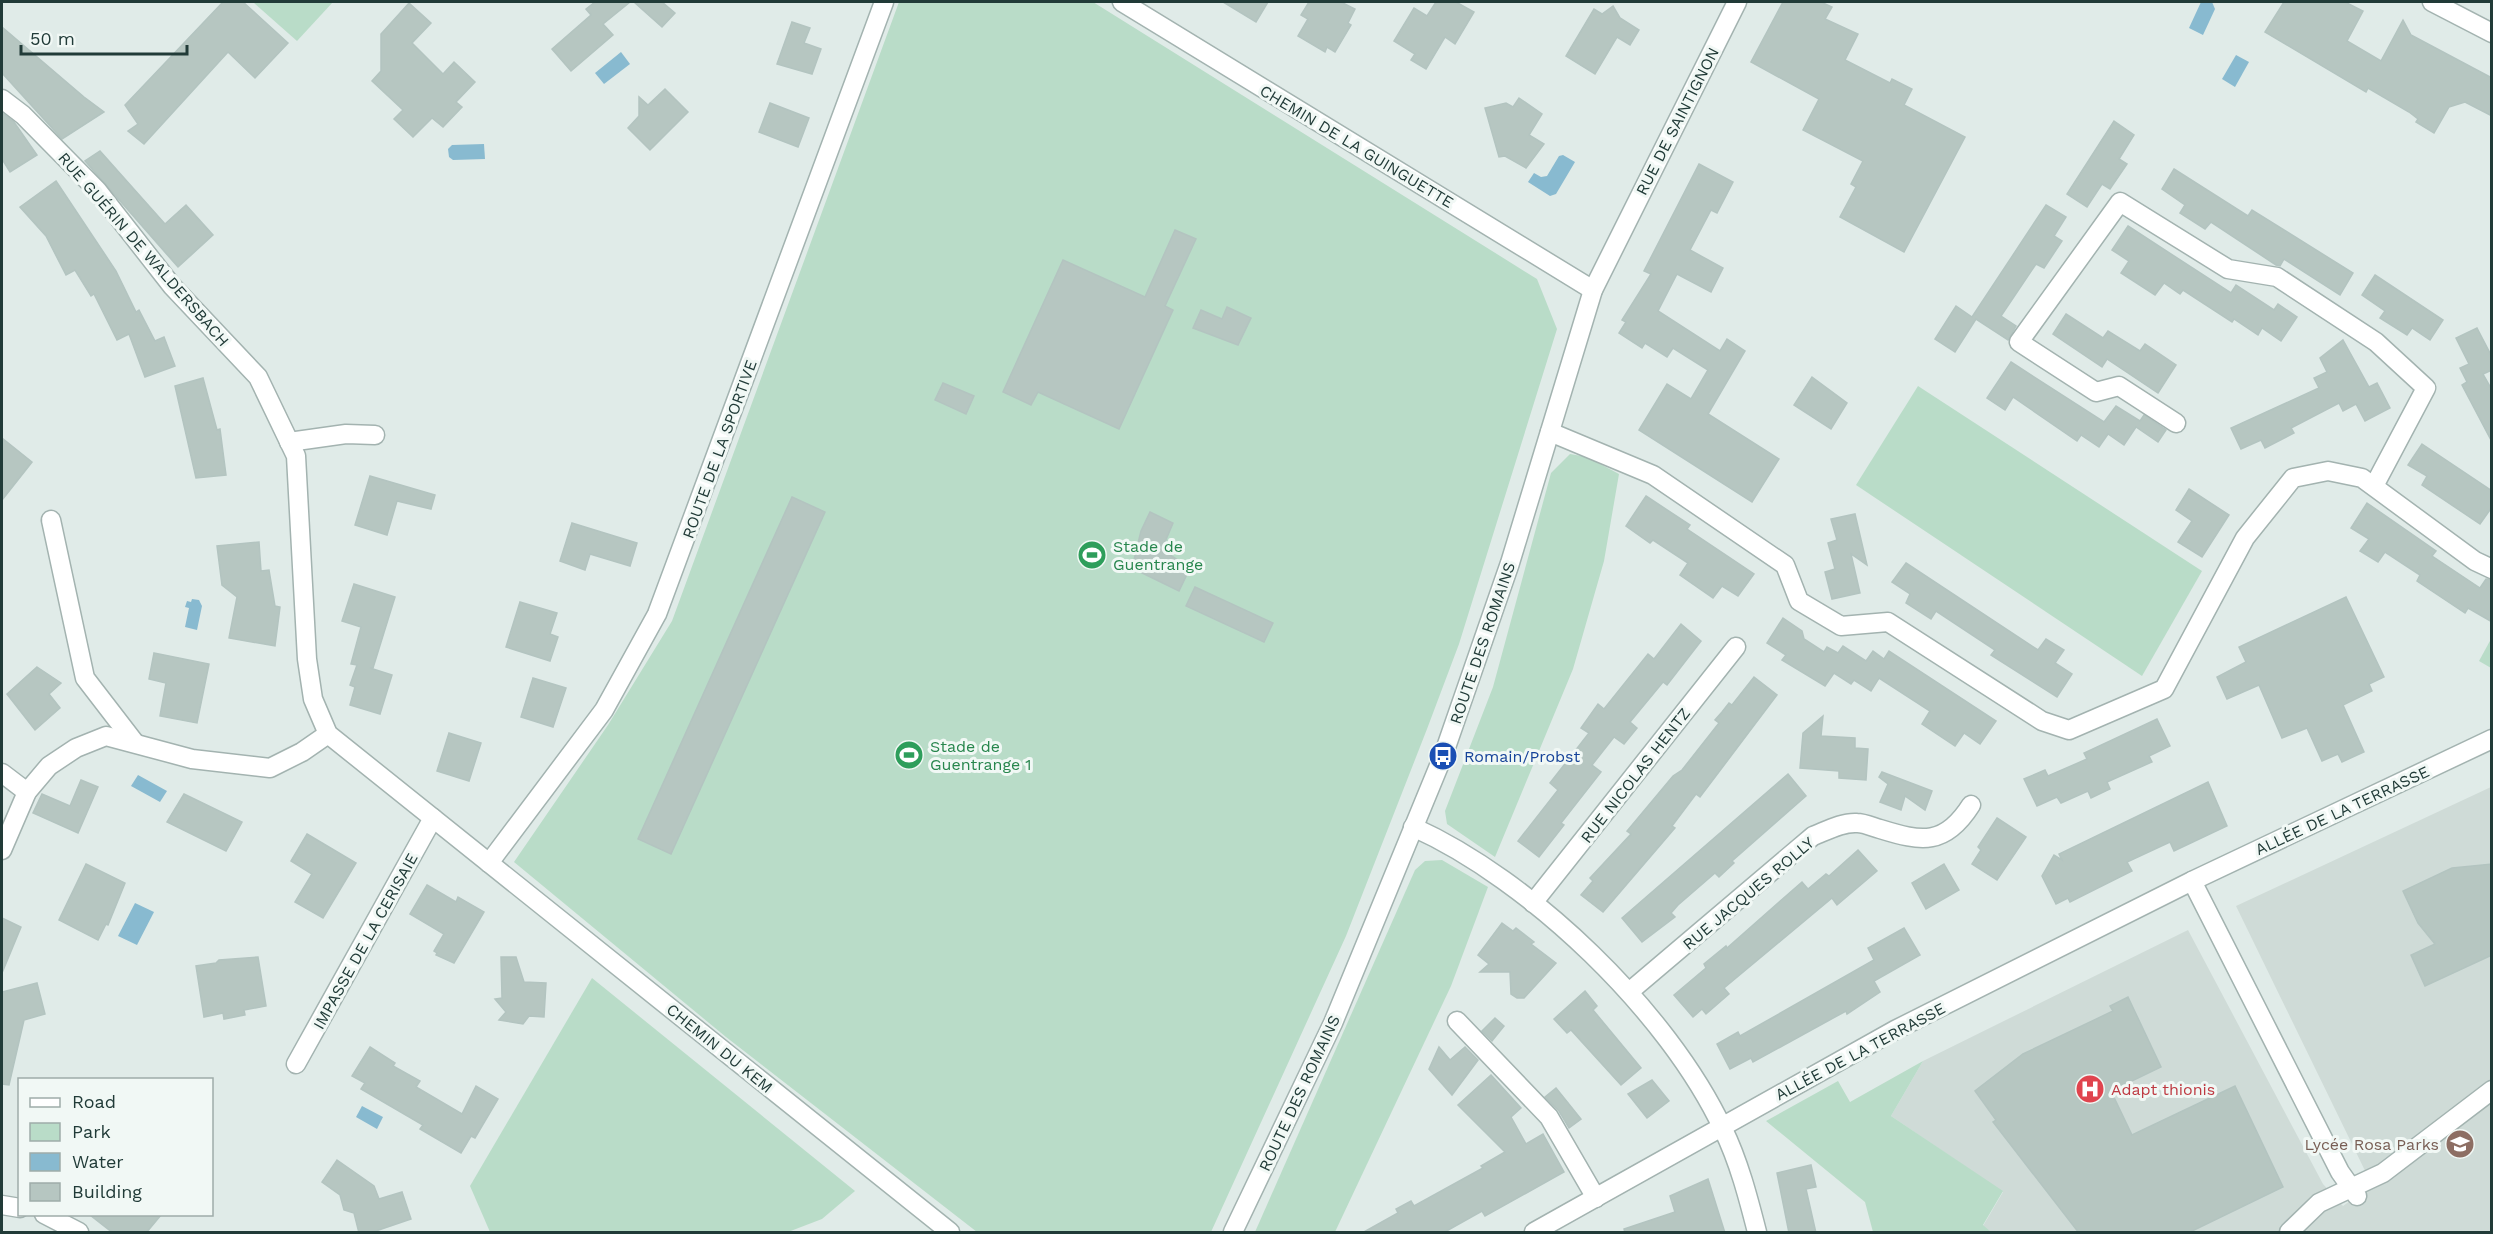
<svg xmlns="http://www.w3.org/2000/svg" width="2493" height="1234" viewBox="0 0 2493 1234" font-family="'Work Sans',sans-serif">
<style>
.built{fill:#cfdbd7}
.green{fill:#b9dcc8}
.water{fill:#88bad0}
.building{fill:#b6c6c1;stroke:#b3c4c0;stroke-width:1.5}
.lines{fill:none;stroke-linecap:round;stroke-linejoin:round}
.minor-casing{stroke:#a3b3b0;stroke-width:21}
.minor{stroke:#fff;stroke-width:18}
.labels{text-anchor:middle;stroke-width:6;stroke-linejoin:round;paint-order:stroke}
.street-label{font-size:16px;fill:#213b38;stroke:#f1f8f5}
.leisure-label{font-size:16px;fill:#27864d;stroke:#f1f8f5;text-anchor:start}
.transit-label{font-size:16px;fill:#164399;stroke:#f1f8f5;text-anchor:start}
.health-label{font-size:16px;fill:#be3a42;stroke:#f1f8f5;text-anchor:start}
.education-label{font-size:16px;fill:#785e54;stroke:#f1f8f5;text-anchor:end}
</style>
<rect width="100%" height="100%" fill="#e0ebe8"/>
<polygon class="built" points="2491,787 2491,1232 1991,1232 1983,1226 2003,1192 1891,1116 1923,1061 2188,930 2323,1184 2343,1206 2372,1185 2236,906"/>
<g class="green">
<polygon points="253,2 333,2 297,41"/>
<polygon points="899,2 1093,2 1537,279 1557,329 1459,644 1427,729 1346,936 1211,1232 977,1232 726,1037 514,862 608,725 672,621"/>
<polygon points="1918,386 2202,571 2142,676 1856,485"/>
<polygon points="1570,454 1587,457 1619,474 1604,561 1573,669 1495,857 1447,824 1445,811 1493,687 1551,473"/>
<polygon points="2491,639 2491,668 2479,661"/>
<polygon points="1442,860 1488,887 1451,986 1335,1232 1255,1232 1415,870 1425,861"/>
<polygon points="592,978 855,1191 822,1219 788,1232 490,1232 470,1186"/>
<polygon points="1923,1061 1891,1116 2003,1191 1983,1225 1991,1232 1873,1232 1865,1202 1766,1121 1838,1081 1850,1102"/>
</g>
<g class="water">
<polygon points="2201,2 2212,2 2215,9 2203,35 2189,28"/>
<polygon points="621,52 630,64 604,84 595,73"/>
<polygon points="2236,55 2249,62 2235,87 2222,79"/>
<polygon points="484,144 485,159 453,160 449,157 448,149 452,145"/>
<polygon points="1563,155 1575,162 1556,194 1550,196 1528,182 1534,173 1541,177 1547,176 1559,156"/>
<polygon points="192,599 199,600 202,606 197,630 185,627 189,608 185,607 187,601 191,602"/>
<polygon points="138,775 167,791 160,802 131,786"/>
<polygon points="135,903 154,912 137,945 118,936"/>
<polygon points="362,1106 383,1117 377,1129 356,1117"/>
</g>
<g class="building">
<polygon points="223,2 243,2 288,43 255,78 228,52 144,144 128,131 138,124 125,105"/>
<polygon points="595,2 630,2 603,24 613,35 571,71 552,49 591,15 586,9"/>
<polygon points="634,2 662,2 675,13 662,27"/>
<polygon points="1223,2 1268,2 1256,22"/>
<polygon points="1309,2 1341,2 1355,9 1348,23 1351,25 1335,52 1327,47 1325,52 1298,36 1308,19 1301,15"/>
<polygon points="1436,2 1456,2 1474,12 1455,44 1445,37 1426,69 1411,60 1415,54 1394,41 1414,8 1427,16"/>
<polygon points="1783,2 1821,2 1832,7 1825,19 1858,34 1845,60 1890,83 1892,79 1912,89 1904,105 1965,137 1904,252 1840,217 1856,187 1851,184 1863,161 1803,130 1819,99 1751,62"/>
<polygon points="2284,2 2345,2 2363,11 2347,41 2381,61 2403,20 2411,35 2492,78 2492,116 2465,102 2449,107 2434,133 2416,122 2418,119 2409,112 2368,88 2366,92 2265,32"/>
<polygon points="409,3 431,23 412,43 443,74 454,62 475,82 456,102 462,107 443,127 432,118 413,137 394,119 403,110 372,81 381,71 381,34"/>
<polygon points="1613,6 1620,18 1639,30 1630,45 1617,37 1595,74 1566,56 1594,9 1602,14"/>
<polygon points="792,22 810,28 804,43 821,49 812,74 777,64"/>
<polygon points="2,27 84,97 104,112 62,139 2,73"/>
<polygon points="665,89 688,112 650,150 628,128 639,116 639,97 648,105"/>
<polygon points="1519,98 1542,114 1529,135 1544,144 1526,168 1505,156 1499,157 1485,108 1506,103 1513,107"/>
<polygon points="770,103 809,118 798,147 759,132"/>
<polygon points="2,113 14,122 37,155 10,172 2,159"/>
<polygon points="2114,121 2134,135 2119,159 2127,164 2110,189 2102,184 2087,207 2067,194"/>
<polygon points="100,151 165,224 186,205 213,235 178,267 85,161"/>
<polygon points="1699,164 1733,182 1717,213 1711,210 1690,250 1723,268 1711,292 1677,274 1658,311 1720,351 1727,339 1745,351 1708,414 1779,459 1752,502 1639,430 1667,384 1691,399 1708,370 1673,348 1667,357 1645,343 1642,348 1619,333 1626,322 1622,320 1651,274 1644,271"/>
<polygon points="2174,169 2248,216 2252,210 2353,273 2340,295 2284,259 2280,266 2276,265 2211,222 2205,229 2180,213 2185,205 2162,189"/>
<polygon points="56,181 116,271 136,312 139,310 155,341 164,337 175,366 145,377 129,334 117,340 94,294 91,296 75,270 66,275 46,236 20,207"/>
<polygon points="2046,205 2066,217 2054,236 2062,241 2044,268 2036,264 2001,316 2016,326 2008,340 1976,319 1955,352 1935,339 1956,306 1972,317"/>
<polygon points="2128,226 2231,293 2236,285 2274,310 2278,304 2297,317 2281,341 2262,328 2258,335 2234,319 2232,322 2183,290 2180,294 2164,283 2155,295 2121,273 2129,261 2112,250"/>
<polygon points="1175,230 1196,239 1165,306 1173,310 1119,429 1038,392 1031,405 1003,392 1063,260 1145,297"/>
<polygon points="2375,275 2443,320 2430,340 2412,328 2407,335 2380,318 2385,311 2362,295"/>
<polygon points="1227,307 1251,318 1238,345 1193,328 1201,310 1222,319"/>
<polygon points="2066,314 2103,338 2108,331 2140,351 2145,344 2176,365 2158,393 2107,359 2102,367 2053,334"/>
<polygon points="2477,328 2492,357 2492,370 2483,374 2492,390 2492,442 2462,385 2467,382 2460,368 2469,364 2456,338"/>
<polygon points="2343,340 2369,387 2377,383 2390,408 2365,421 2356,404 2343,411 2339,403 2291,428 2294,433 2265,448 2261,440 2241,449 2231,428 2319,388 2314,378 2327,372 2320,358"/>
<polygon points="2011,362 2104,422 2116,406 2140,421 2144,415 2166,430 2158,442 2136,427 2124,445 2108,434 2099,447 2081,435 2077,441 2013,397 2005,410 1987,398"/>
<polygon points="1812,377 1847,403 1831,429 1794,405"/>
<polygon points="203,378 217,430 220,429 226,475 196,478 175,386"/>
<polygon points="943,383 974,396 966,414 935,400"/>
<polygon points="2,438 32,462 2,500"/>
<polygon points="2422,444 2492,491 2492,507 2480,524 2422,485 2427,476 2408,465"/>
<polygon points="370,476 435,495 431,509 397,501 387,535 355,525"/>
<polygon points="2189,489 2229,515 2202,557 2178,542 2192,521 2176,510"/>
<polygon points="1646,496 1690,525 1687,529 1754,574 1738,596 1722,586 1713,598 1680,575 1688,563 1653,540 1650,543 1626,526"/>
<polygon points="792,497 825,512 671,854 638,839"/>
<polygon points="2367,503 2436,551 2432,556 2480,588 2486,579 2492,580 2492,622 2468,608 2465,613 2417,581 2420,575 2385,552 2378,562 2360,551 2369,539 2351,528"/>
<polygon points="1150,512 1173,523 1165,542 1167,553 1190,568 1179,591 1132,568 1141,531"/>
<polygon points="1855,514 1867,565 1851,554 1860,593 1832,599 1825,572 1835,569 1828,543 1837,540 1831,519"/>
<polygon points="572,523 637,543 630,566 590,554 585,570 560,561"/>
<polygon points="259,542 261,571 269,570 275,606 280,607 275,646 229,638 237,597 222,585 217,546"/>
<polygon points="1906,563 2038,650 2046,639 2064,650 2055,663 2072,674 2057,697 1991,655 1995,650 1936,611 1931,619 1906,603 1910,594 1892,582"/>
<polygon points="354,584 395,597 373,668 370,668 392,675 380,714 350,705 355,687 350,685 357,665 351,664 361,627 342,621"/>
<polygon points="1195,587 1273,623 1264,642 1186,606"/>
<polygon points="2346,597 2384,677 2369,684 2372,691 2343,705 2364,752 2342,762 2338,754 2322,761 2307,728 2282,738 2259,685 2227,699 2217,677 2246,662 2239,647"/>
<polygon points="520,602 557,613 550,634 558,637 550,661 506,647"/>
<polygon points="1783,618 1802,631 1804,639 1824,652 1827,647 1838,653 1843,646 1866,661 1873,651 1884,659 1889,651 1996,721 1980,744 1964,733 1955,746 1922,724 1930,711 1879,678 1871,691 1854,680 1851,684 1834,673 1825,686 1782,660 1786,655 1767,643"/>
<polygon points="1681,624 1701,641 1667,685 1663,682 1630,722 1637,728 1624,744 1614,737 1592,765 1601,772 1561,823 1564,825 1539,857 1518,841 1558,790 1550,783 1589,733 1581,728 1598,704 1604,709 1648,654 1654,659"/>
<polygon points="154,653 209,664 197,723 160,716 166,683 149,679"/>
<polygon points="37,667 61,683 49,694 60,708 35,730 7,694"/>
<polygon points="1754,677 1777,695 1700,797 1696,794 1672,826 1675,828 1603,912 1581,895 1593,881 1590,878 1631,834 1627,831 1673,776 1682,770 1719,723 1715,720 1722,712 1729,703 1732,705"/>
<polygon points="533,678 566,688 553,727 521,717"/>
<polygon points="1823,716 1821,736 1855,738 1855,748 1868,749 1866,780 1839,778 1839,771 1800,768 1803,733"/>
<polygon points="2157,719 2170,746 2149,756 2152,762 2107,782 2110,789 2091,798 2088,791 2061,803 2057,797 2037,806 2024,779 2045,770 2048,776 2087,759 2084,753"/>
<polygon points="449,733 481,743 469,781 437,771"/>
<polygon points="1882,772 1932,791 1925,810 1905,796 1901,810 1880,802 1888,784 1879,777"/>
<polygon points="1788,774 1806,796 1732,861 1734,863 1719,877 1715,873 1678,905 1671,913 1675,917 1642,942 1622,918"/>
<polygon points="81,780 98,787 78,833 33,813 42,794 70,806"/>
<polygon points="2208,782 2227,826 2174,851 2170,842 2127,862 2132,871 2070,902 2068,898 2056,904 2042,876 2054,855 2062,860 2059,854"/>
<polygon points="184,794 242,822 226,851 167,822"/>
<polygon points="1997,818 2026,837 1997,880 1972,864 1981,850 1978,847"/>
<polygon points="307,834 356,863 323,918 295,902 312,874 291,861"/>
<polygon points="1858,850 1877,871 1837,905 1832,898 1724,988 1729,994 1706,1014 1702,1009 1693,1017 1674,995 1706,968 1704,964 1726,946 1727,948 1802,882 1808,889 1826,874 1829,876"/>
<polygon points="86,864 125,883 108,925 106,924 98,940 59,920"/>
<polygon points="1944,864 1959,890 1926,909 1912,883"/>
<polygon points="2492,864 2492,955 2425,986 2411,955 2435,944 2418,923 2403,891 2452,868"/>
<polygon points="427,885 456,902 458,897 484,912 454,963 436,955 437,953 434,951 444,934 410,914"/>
<polygon points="2,918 21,927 2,973"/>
<polygon points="1502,923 1513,931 1516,928 1534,942 1531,944 1556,963 1524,998 1517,998 1511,994 1510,972 1480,972 1489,964 1478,955"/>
<polygon points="1904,928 1920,955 1874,981 1880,992 1847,1014 1846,1011 1753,1062 1751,1058 1730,1069 1717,1044 1738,1032 1740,1036 1874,960 1868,948"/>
<polygon points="258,957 266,1006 244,1010 245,1015 224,1019 223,1013 204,1017 196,966 216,963 219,960"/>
<polygon points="501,957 516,957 524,982 546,983 544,1017 529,1016 523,1024 499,1020 506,1012 495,999 502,998"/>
<polygon points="37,983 45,1014 24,1020 9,1085 2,1084 2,992"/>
<polygon points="1585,991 1597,1006 1593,1010 1641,1068 1621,1085 1571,1030 1567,1033 1554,1019"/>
<polygon points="2128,997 2161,1067 2111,1091 2132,1135 2235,1086 2283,1187 2188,1233 2079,1233 1993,1122 1996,1120 1975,1091 2023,1054 2113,1011 2110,1006"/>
<polygon points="1495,1018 1504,1026 1492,1041 1482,1031"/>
<polygon points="370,1047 395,1063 393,1066 420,1081 416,1087 462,1114 476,1086 498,1099 475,1138 471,1136 461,1153 420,1129 423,1125 361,1089 365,1083 352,1076"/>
<polygon points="1439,1047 1450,1060 1465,1047 1478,1060 1452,1095 1429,1069"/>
<polygon points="1491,1075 1521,1108 1511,1117 1526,1144 1543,1134 1564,1172 1485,1216 1482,1211 1443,1233 1362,1233 1398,1213 1396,1209 1411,1201 1414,1206 1483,1168 1481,1166 1505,1152 1458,1105"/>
<polygon points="1652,1080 1669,1101 1647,1118 1628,1094"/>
<polygon points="1556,1088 1581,1119 1569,1128 1559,1111 1545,1097"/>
<polygon points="337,1160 374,1186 379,1199 402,1192 411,1219 370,1233 359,1233 354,1213 344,1210 340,1195 322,1182"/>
<polygon points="1811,1165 1816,1187 1806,1189 1816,1233 1789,1233 1777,1173"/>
<polygon points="1708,1179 1725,1233 1625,1233 1624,1229 1675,1212 1670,1196"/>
<polygon points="90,1215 161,1215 146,1233 113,1233"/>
</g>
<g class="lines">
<g class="minor-casing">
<g id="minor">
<polyline points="1122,2 1593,290"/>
<polyline points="2432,2 2492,33"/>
<polyline points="2,99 23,115 97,190 172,286 258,377 296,456 307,659 313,699 328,734 950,1232"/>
<polyline points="2176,423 2119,386 2096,392 2019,342 2120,202 2228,269 2277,277 2376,342 2426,388 2374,486"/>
<polyline points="1550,432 1653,475 1785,565 1799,601 1841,626 1888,622 2042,721 2069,730 2164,689 2245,538 2293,478 2328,471 2362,478 2475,561 2492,569"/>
<polyline points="289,442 346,434 375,435"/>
<polyline points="51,520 85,678 135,743"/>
<polyline points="2,773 27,792"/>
<path d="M1413 827C1531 880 1668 1012 1723 1129 1739 1162 1748 1197 1757 1232"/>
<polyline points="2,850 27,792 49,766 76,748 106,736 192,759 270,768 302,752 328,734"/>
<polyline points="489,863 604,710 657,614 884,2"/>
<polyline points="2192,881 2340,1172 2357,1196"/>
<polyline points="1533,903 1736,647"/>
<path d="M1629 992 1813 836C1826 831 1842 822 1857 823 1864 823 1873 827 1880 829 1922 842 1945 846 1971 805"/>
<polyline points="1457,1021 1549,1117 1596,1198"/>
<polyline points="296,1064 433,818"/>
<polyline points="2,1205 20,1208"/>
<polyline points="44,1214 79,1232"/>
<polyline points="1233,1232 1333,1023 1443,756 1510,563 1593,290 1737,2"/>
<polyline points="1534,1232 1895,1030 2192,881 2492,739"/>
<polyline points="2289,1232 2319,1203 2383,1173 2492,1090"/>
</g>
</g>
<use href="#minor" class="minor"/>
</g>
<defs>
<g id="stadium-disc" transform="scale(1.5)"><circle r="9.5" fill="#2e9e5b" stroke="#f1f8f5"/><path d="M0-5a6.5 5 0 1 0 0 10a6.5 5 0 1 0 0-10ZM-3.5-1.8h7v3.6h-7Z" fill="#fff"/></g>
<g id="bus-disc" transform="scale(1.5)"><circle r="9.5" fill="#1a4fb4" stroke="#f1f8f5"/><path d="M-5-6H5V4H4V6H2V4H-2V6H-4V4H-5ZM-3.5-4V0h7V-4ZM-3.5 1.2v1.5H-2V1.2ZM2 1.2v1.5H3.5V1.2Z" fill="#fff"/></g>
<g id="hospital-disc" transform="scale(1.5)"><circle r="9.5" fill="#e0444e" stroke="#f1f8f5"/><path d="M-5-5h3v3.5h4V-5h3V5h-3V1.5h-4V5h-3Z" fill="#fff"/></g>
<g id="school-disc" transform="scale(1.5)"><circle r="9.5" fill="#8d6e63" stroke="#f1f8f5"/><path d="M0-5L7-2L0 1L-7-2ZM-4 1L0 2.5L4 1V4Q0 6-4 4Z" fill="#fff"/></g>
</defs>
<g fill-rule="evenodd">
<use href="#stadium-disc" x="1092" y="555"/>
<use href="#stadium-disc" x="909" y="755"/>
<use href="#bus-disc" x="1443" y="756"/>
<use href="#hospital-disc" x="2090" y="1089"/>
<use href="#school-disc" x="2460" y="1144"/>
</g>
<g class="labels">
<g class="street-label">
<text transform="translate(1677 121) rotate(-63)" y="6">RUE DE SAINTIGNON</text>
<text transform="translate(1357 146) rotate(31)" y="6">CHEMIN DE LA GUINGUETTE</text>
<text transform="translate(144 249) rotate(49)" y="6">RUE GUÉRIN DE WALDERSBACH</text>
<text transform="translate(719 449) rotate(-70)" y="6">ROUTE DE LA SPORTIVE</text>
<text transform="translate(1482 643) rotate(-71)" y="6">ROUTE DES ROMAINS</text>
<text transform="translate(1635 775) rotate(-52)" y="6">RUE NICOLAS HENTZ</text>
<text transform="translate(2342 810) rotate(-25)" y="6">ALLÉE DE LA TERRASSE</text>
<text transform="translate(1748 893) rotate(-40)" y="6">RUE JACQUES ROLLY</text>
<text transform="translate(365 941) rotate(-61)" y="6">IMPASSE DE LA CERISAIE</text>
<text transform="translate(720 1048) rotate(39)" y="6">CHEMIN DU KEM</text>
<text transform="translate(1860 1051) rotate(-28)" y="6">ALLÉE DE LA TERRASSE</text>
<text transform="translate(1299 1093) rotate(-65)" y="6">ROUTE DES ROMAINS</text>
</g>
<g class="leisure-label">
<text x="1113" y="552">Stade de<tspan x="1113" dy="18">Guentrange</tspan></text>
<text x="930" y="752">Stade de<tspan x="930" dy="18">Guentrange 1</tspan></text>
</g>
<g class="transit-label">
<text x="1464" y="762">Romain/Probst</text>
</g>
<g class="health-label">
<text x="2111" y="1095">Adapt thionis</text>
</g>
<g class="education-label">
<text x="2439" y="1150">Lycée Rosa Parks</text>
</g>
</g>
<rect width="2493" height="1234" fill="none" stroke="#213b38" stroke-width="6"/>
<rect x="18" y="1078" width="195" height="138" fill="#f1f8f5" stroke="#9eaca9" stroke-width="1.5"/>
<rect x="30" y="1098" width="30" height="9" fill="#ffffff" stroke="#9eaca9" stroke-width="1.5"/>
<text x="72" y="1108" font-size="18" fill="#213b38">Road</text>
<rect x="30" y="1123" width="30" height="18" fill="#b9dcc8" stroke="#9eaca9" stroke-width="1.5"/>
<text x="72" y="1138" font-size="18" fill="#213b38">Park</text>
<rect x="30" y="1153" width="30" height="18" fill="#88bad0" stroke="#9eaca9" stroke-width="1.5"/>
<text x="72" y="1168" font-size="18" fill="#213b38">Water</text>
<rect x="30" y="1183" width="30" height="18" fill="#b6c6c1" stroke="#9eaca9" stroke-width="1.5"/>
<text x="72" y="1198" font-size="18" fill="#213b38">Building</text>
<path d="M21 45v9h166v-9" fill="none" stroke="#213b38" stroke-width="3"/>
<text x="30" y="45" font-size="18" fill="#213b38" stroke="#f1f8f5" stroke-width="4.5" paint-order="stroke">50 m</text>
</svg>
